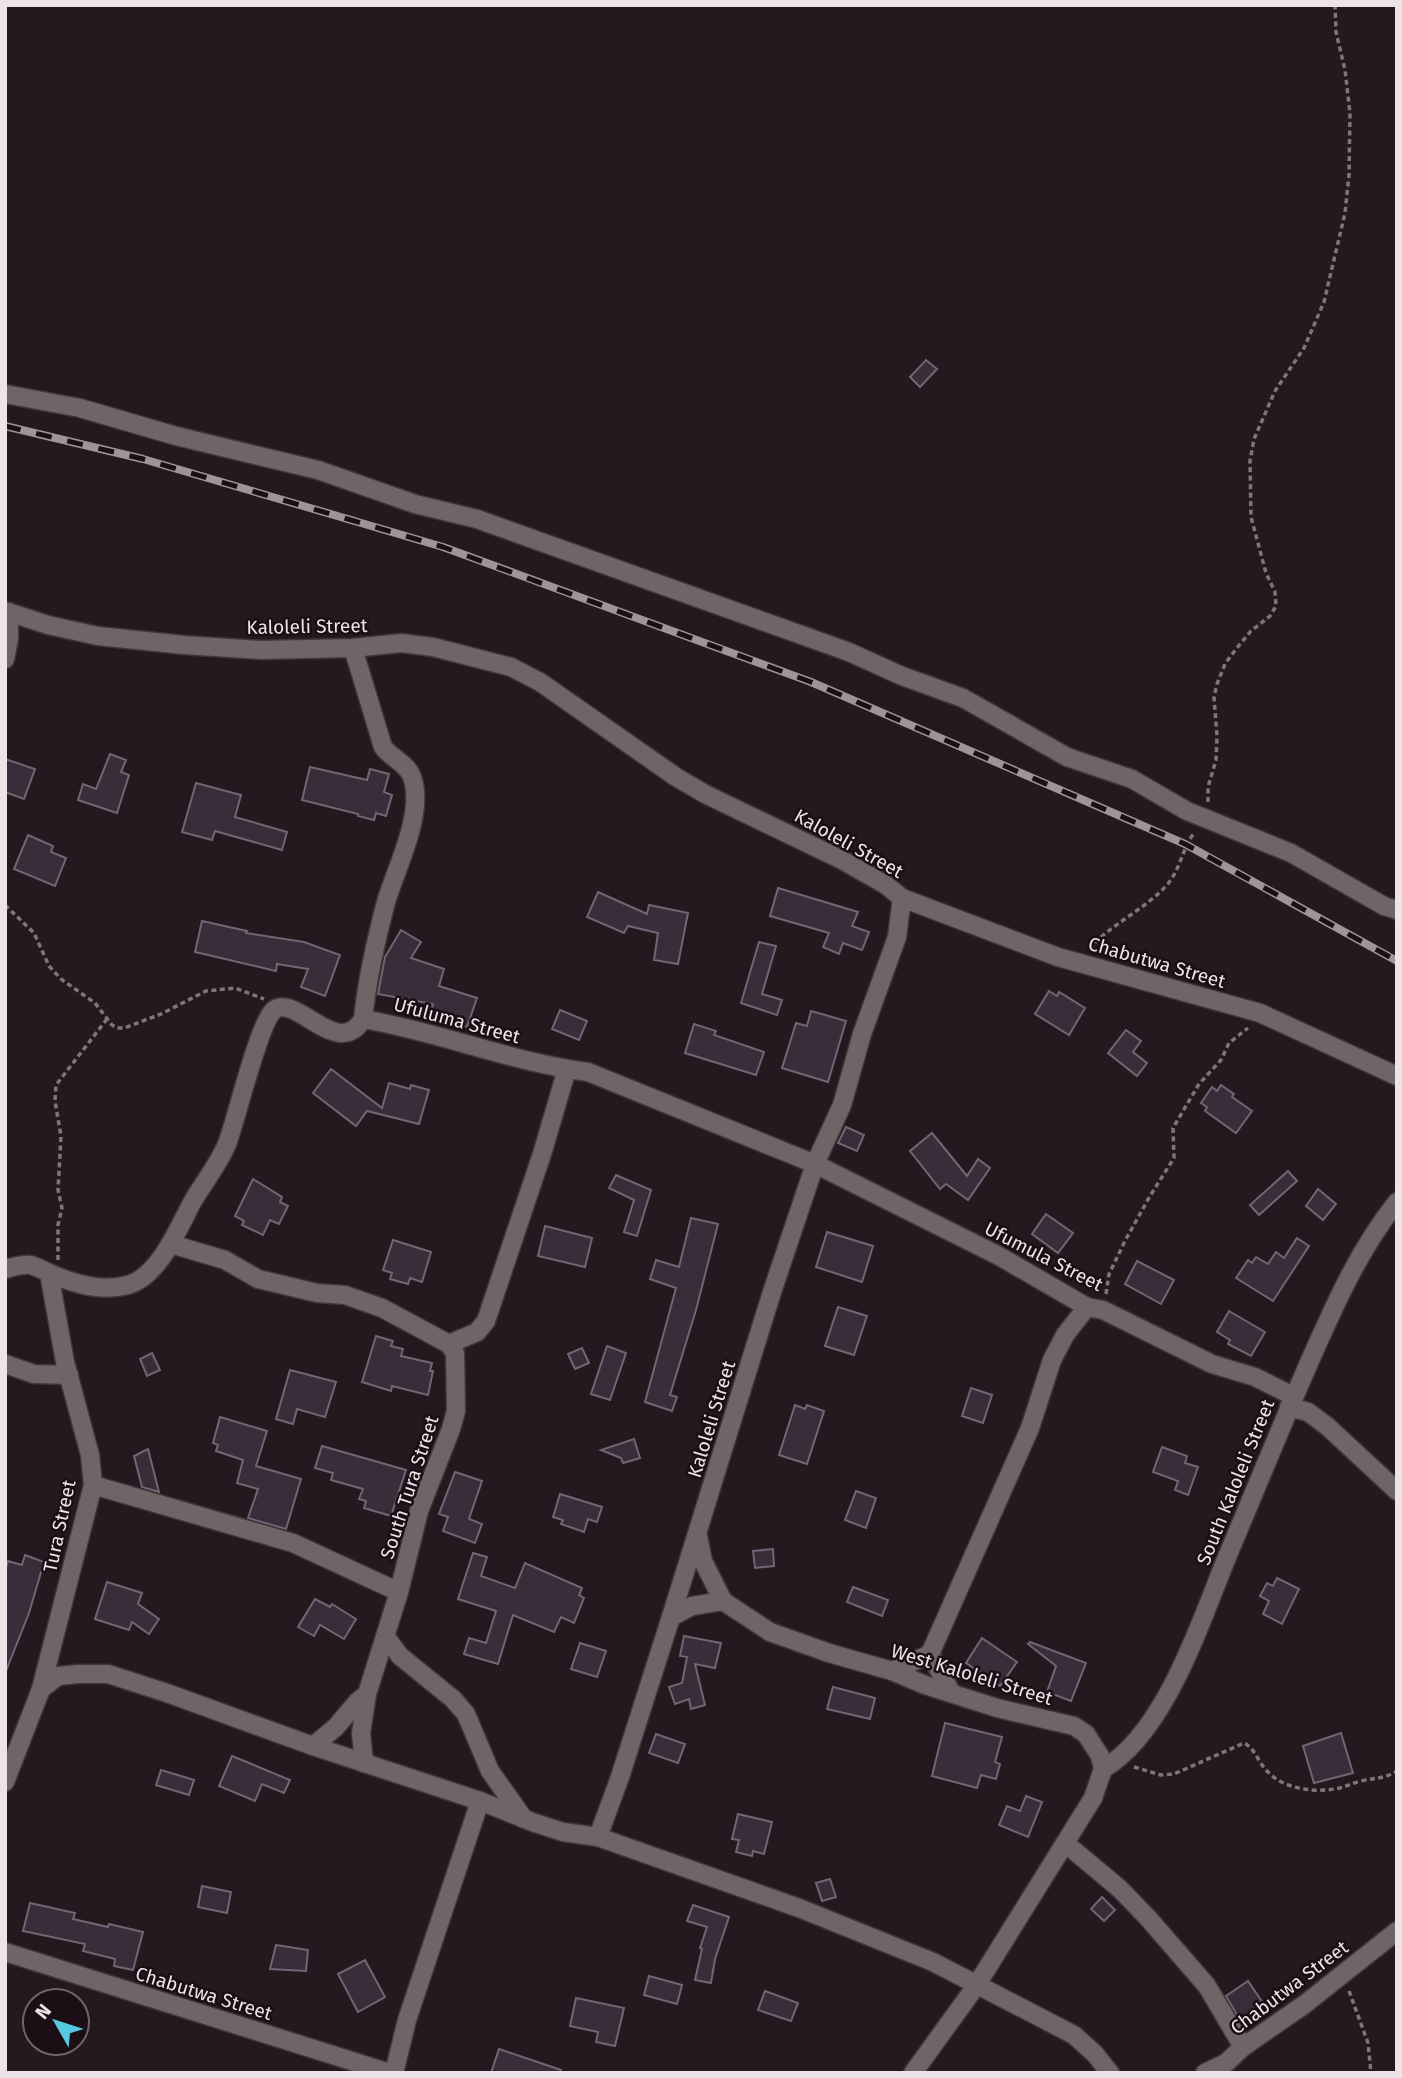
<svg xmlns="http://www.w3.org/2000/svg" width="1402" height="2078" viewBox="0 0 1402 2078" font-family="'Fira Sans',sans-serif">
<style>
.building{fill:#372e3a;stroke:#716673;stroke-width:2}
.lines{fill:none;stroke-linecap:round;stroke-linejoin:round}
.minor-casing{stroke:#41353a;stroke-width:21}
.path{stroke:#80757a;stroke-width:3.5;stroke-dasharray:5 3.5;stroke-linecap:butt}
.minor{stroke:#6e6566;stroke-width:18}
.rail-casing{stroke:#9f9499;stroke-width:8}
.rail{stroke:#1b0f15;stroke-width:5;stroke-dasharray:16;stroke-linecap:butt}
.labels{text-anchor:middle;stroke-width:5;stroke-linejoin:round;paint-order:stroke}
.street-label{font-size:19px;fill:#ede4e8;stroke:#1b0f15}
</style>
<rect width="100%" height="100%" fill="#25181e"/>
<g class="building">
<polygon points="926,360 937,369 920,387 910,377"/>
<polygon points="110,754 126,760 121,772 129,775 117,813 78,800 83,784 96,789"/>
<polygon points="5,759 35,769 24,799 5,792"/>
<polygon points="310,767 367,780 370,769 389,774 384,792 392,795 386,816 376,813 374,820 358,816 358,814 302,800"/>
<polygon points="196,783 241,795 235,817 287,832 282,850 215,831 212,840 182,832"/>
<polygon points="28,835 53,846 51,852 66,858 55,886 14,869"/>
<polygon points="778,888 858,912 852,926 869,932 862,950 843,943 839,954 823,947 829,933 770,916"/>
<polygon points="598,892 647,914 649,905 688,913 678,964 654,960 658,933 628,926 624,933 587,917"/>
<polygon points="202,921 247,931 246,933 304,942 340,955 325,996 301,987 308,969 277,964 276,971 195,952"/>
<polygon points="401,930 421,942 411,958 444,969 439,986 477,998 467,1027 454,1023 455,1019 431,1011 433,1004 378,994 385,957"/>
<polygon points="759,942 776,946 762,994 782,1000 777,1015 741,1003"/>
<polygon points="1049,991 1057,996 1059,992 1085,1008 1069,1035 1035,1014"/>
<polygon points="560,1010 587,1021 579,1040 552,1029"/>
<polygon points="811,1011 846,1021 828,1082 782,1068 796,1023 807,1026"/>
<polygon points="694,1024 716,1031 714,1035 764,1052 756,1075 685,1053"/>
<polygon points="1126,1030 1141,1041 1133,1052 1147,1063 1137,1076 1108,1053"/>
<polygon points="331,1069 382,1108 389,1083 410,1089 411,1085 429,1090 419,1124 367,1111 356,1126 313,1093"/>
<polygon points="1221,1085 1234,1094 1232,1097 1252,1111 1236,1133 1205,1111 1207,1107 1201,1103 1212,1087 1217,1091"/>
<polygon points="846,1127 864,1135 857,1151 838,1143"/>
<polygon points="932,1133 967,1176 978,1159 990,1168 968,1200 946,1184 940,1189 910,1151"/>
<polygon points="1288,1171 1297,1181 1259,1215 1250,1205"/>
<polygon points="616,1175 651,1190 637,1236 624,1232 634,1200 609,1188"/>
<polygon points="253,1179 282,1197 280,1202 288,1206 279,1224 270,1220 263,1235 242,1225 244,1221 235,1216"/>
<polygon points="1318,1189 1336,1204 1323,1220 1306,1206"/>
<polygon points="1046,1214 1073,1233 1058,1253 1032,1234"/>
<polygon points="691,1218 718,1224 696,1310 670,1395 677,1397 672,1411 645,1402 676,1288 650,1279 656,1260 679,1267"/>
<polygon points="545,1226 592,1238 585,1267 538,1256"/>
<polygon points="827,1232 873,1246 862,1282 816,1267"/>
<polygon points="1297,1238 1309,1246 1273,1301 1236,1278 1248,1260 1252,1263 1256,1257 1268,1264 1276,1252 1284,1258"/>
<polygon points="393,1240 431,1252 422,1282 410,1278 408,1284 390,1279 392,1273 383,1270"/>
<polygon points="1137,1261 1174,1280 1161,1304 1125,1284"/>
<polygon points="838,1307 867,1316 854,1355 825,1346"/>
<polygon points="1229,1311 1265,1332 1251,1356 1228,1344 1230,1340 1217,1332"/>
<polygon points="376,1336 393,1341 391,1346 403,1349 401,1356 432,1363 430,1371 433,1371 428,1395 392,1386 391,1391 362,1382"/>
<polygon points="607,1346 626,1353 610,1400 591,1394"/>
<polygon points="582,1348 589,1363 575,1369 568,1354"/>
<polygon points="152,1353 160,1370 147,1376 140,1359"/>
<polygon points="290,1370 336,1382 325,1417 297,1409 293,1424 276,1419"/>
<polygon points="971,1388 992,1395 983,1423 962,1416"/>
<polygon points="795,1405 805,1409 807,1405 824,1411 807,1464 779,1455"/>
<polygon points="220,1417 267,1431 256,1466 301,1479 286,1529 248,1518 258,1489 237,1483 243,1460 216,1451 218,1445 213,1443"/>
<polygon points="634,1439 640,1458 623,1463 621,1458 601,1450"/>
<polygon points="322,1446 406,1470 391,1516 364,1508 366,1501 359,1499 363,1489 331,1480 333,1473 315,1468"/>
<polygon points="1162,1447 1187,1456 1185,1463 1198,1467 1188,1495 1175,1490 1178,1481 1153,1472"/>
<polygon points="148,1449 159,1492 142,1487 134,1456"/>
<polygon points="455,1472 482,1481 469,1519 482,1524 475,1543 443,1531 448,1517 439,1514"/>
<polygon points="856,1491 876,1498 866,1528 845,1520"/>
<polygon points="560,1494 602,1507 597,1522 588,1519 584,1532 561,1524 563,1520 553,1517"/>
<polygon points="773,1549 774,1566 755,1568 753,1551"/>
<polygon points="473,1553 487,1557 481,1576 515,1588 525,1563 582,1588 579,1595 584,1598 574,1623 561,1617 554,1632 513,1615 498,1664 464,1654 469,1638 486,1643 496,1611 458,1599"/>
<polygon points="25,1555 44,1562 29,1613 6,1671 5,1571 8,1561 22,1565"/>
<polygon points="1277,1578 1299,1589 1282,1624 1263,1614 1269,1601 1260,1596 1267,1583 1273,1586"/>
<polygon points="107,1582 142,1593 138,1604 159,1619 149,1634 132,1622 129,1630 95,1619"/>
<polygon points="853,1587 888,1600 882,1616 847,1602"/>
<polygon points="315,1599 330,1607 332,1604 356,1619 344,1639 320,1625 314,1636 298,1627"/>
<polygon points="684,1636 721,1643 715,1668 695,1664 705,1705 691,1709 689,1699 675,1704 669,1687 682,1683 687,1657 680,1656"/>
<polygon points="982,1638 1017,1662 1000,1686 966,1663"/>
<polygon points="1030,1642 1086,1663 1071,1701 1047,1692 1056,1666 1028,1644"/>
<polygon points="580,1643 606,1651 597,1677 571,1669"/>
<polygon points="833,1687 875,1698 870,1719 827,1709"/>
<polygon points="945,1723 1002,1737 995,1762 1000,1764 996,1779 981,1775 977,1788 932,1776"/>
<polygon points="1341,1733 1353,1773 1314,1783 1303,1746"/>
<polygon points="656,1734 685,1744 678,1763 649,1753"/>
<polygon points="232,1756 290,1780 284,1793 262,1784 255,1801 219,1786"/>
<polygon points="161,1770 194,1780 189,1795 156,1785"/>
<polygon points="1026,1796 1042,1802 1028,1837 999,1825 1007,1806 1020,1811"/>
<polygon points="738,1814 772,1822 764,1854 753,1851 752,1856 736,1852 739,1840 732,1839"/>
<polygon points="830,1879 836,1897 822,1901 816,1883"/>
<polygon points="202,1886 231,1892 227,1913 198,1907"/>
<polygon points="1102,1897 1115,1910 1104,1921 1091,1909"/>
<polygon points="30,1903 75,1913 73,1919 108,1927 109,1924 143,1932 133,1970 114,1966 115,1959 83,1951 85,1944 23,1931"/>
<polygon points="693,1905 729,1917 715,1959 711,1983 695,1980 702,1949 700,1948 707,1927 687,1921"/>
<polygon points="276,1945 308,1950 306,1971 270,1969"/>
<polygon points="365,1960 385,1997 358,2012 338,1974"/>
<polygon points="649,1976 682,1985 677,2004 644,1995"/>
<polygon points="1248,1981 1265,2006 1241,2022 1226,1996"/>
<polygon points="765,1991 798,2003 791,2021 758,2010"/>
<polygon points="576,1998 624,2008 615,2046 596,2042 598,2032 570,2026"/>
<polygon points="499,2049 561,2070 560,2073 491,2073"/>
</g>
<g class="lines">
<g class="minor-casing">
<g id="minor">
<polyline points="5,394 80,408 176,436 318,470 415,504 477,519 849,652 902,676 963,698 1067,757 1132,779 1187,811 1291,853 1384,906 1397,910"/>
<polyline points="5,611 48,625 98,636 184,645 261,650 353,648 401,643 433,647 511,667 540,682 676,777 705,794 842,860 886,885 902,898 1058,957 1260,1013 1397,1076"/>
<path d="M353 648 383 747C391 758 408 764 412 777 425 813 396 868 386 902 376 940 367 980 363 1019"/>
<polyline points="5,659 9,639 9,612"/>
<polyline points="171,1244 225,1260 258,1279 317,1293 345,1295 382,1308 449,1344 455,1353 456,1411 451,1429 419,1511 399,1592 367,1694 357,1702 336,1727 313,1746"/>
<path d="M5 1269C14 1267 22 1264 31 1265 38 1267 44 1271 51 1274 75 1284 101 1292 128 1285 160 1276 179 1226 194 1199 205 1181 219 1163 227 1144 236 1121 259 1022 274 1010 296 993 338 1061 363 1019 439 1032 511 1062 588 1072L815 1164 999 1256 1087 1307 1103 1310 1212 1364 1255 1377 1293 1396"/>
<polyline points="449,1344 477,1332 486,1321 542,1154 567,1069"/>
<polyline points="5,1364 34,1374 69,1375"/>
<polyline points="1289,1407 1308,1412 1327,1426 1397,1491"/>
<polyline points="93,1485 293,1543 399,1592"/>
<polyline points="698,1536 703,1561 723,1601"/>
<polyline points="671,1617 692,1606 723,1601 770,1632 829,1653 892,1671 925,1685 997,1708 1074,1726 1086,1734 1100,1756 1103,1769 1093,1798 976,1986 913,2073"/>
<polyline points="385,1636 400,1656 453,1699 466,1714 490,1771 524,1819"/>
<polyline points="930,1654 951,1692"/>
<polyline points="892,1671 930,1654 1030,1428 1052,1360 1065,1335 1087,1307"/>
<polyline points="41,1689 58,1676 78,1674 108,1674 167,1693 313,1746 480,1801 535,1823 563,1832 598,1837 799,1908 933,1962 1074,2035 1095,2054 1110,2073"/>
<polyline points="364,1763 361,1733 367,1694"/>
<path d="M1103 1769C1164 1734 1199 1626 1225 1562 1254 1493 1282 1424 1312 1356 1336 1302 1360 1248 1397 1202"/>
<polyline points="5,1782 41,1689 93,1485 90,1455 65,1362 49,1273"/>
<polyline points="598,1837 620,1777 671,1617 772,1292 815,1164 842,1105 862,1034 897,937 902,898"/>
<polyline points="1065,1843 1120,1889 1148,1918 1207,1986 1243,2047"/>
<polyline points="5,1952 390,2073"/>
<polyline points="394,2073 407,2020 480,1801"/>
<polyline points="1205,2073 1226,2063 1243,2047 1305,2004 1397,1931"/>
</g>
</g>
<g class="path">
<polyline points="1208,802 1208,787 1216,760 1217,737 1214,697 1217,684 1225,664 1236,649 1251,631 1270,616 1276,606 1275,592 1266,573 1251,517 1250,461 1254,439 1275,391 1304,348 1324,302 1345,213 1349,175 1350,113 1345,70 1336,32 1335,5"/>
<polyline points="5,905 34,933 49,966 61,979 95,1003 112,1025 117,1028 124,1028 161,1014 206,991 235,988 264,999"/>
<path d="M1089 949C1111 924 1144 910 1166 886 1180 871 1182 849 1194 833"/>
<polyline points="58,1260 58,1225 62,1208 58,1190 61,1136 55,1101 56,1085 107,1019"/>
<polyline points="1106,1294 1109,1274 1126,1239 1150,1196 1174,1158 1173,1128 1199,1084 1221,1060 1229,1043 1248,1028"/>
<path d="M1134 1767 1161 1775 1174 1774 1244 1743C1256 1749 1258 1763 1268 1772 1285 1790 1317 1793 1340 1788 1347 1786 1353 1783 1361 1781 1374 1778 1384 1779 1397 1771"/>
<polyline points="1349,1991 1368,2043 1371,2073"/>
</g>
<use href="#minor" class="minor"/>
<g class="rail-casing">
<polyline id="rail" points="5,426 143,459 443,547 811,682 1185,844 1397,961"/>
</g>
<use href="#rail" class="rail"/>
</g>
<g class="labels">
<g class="street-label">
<text transform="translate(307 626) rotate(-1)" y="7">Kaloleli Street</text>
<text transform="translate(849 843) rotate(29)" y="7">Kaloleli Street</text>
<text transform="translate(1157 962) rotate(16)" y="7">Chabutwa Street</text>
<text transform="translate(457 1020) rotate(15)" y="7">Ufuluma Street</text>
<text transform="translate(1044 1256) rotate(27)" y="7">Ufumula Street</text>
<text transform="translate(711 1419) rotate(-73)" y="7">Kaloleli Street</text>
<text transform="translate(1235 1482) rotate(-68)" y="7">South Kaloleli Street</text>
<text transform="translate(409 1487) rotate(-72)" y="7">South Tura Street</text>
<text transform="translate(59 1526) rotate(-78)" y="7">Tura Street</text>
<text transform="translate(972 1674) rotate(17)" y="7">West Kaloleli Street</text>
<text transform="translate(1289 1987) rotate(-37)" y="7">Chabutwa Street</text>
<text transform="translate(204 1993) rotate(17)" y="7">Chabutwa Street</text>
</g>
</g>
<rect width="1402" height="2078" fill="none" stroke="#ede4e8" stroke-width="14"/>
<g transform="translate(56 2022) rotate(309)"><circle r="33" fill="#1b0f15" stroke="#6f6469" stroke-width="2"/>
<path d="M0-5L12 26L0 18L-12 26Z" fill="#56c9e0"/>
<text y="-10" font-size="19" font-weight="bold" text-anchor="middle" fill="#ede4e8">N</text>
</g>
</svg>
